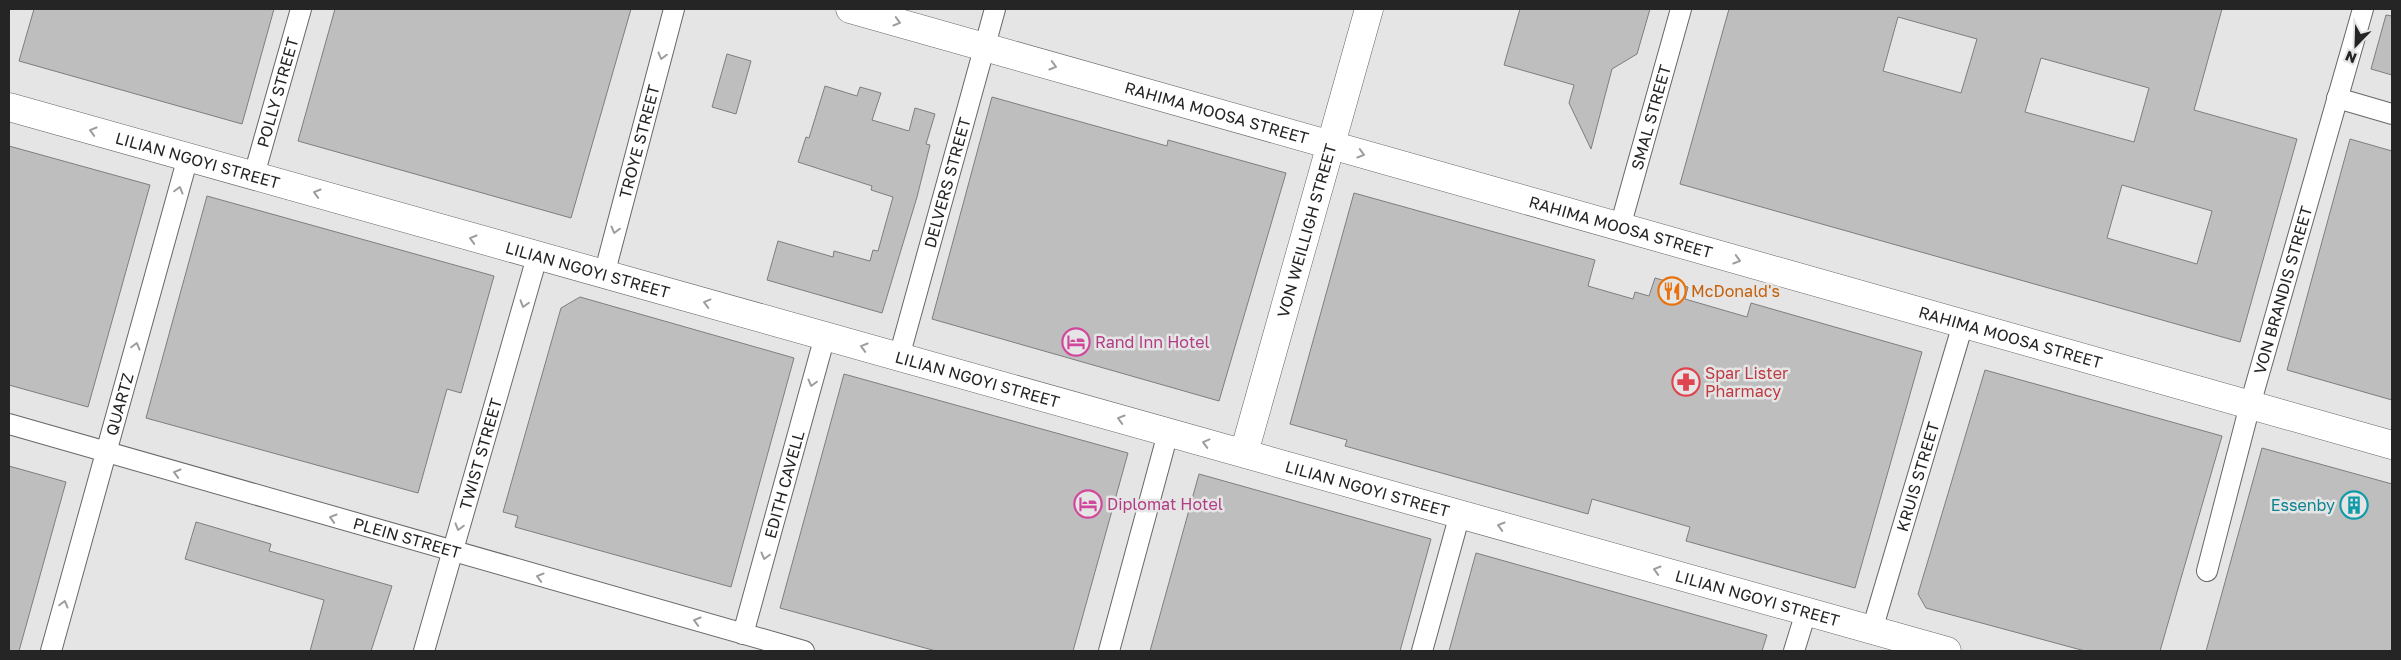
<svg xmlns="http://www.w3.org/2000/svg" width="2401" height="660" viewBox="0 0 2401 660" font-family="'Golos Text',sans-serif">
<style>
.building{fill:#bebebf;stroke:#7e7e7f;fill-rule:evenodd}
.lines{fill:none;stroke-linecap:round;stroke-linejoin:round}
.street-casing{stroke:#676768;stroke-width:22}
.secondary-casing{stroke:#676768;stroke-width:29}
.street{stroke:#fff;stroke-width:20}
.secondary{stroke:#fff;stroke-width:28}
.oneway{stroke:#9d9d9d}
.labels{text-anchor:middle;stroke-width:5;stroke-linejoin:round;paint-order:stroke}
.street-label{font-size:16px;fill:#252526;stroke:#e5e5e6}
.food-label{font-size:16px;fill:#c56008;stroke:#e5e5e6;text-anchor:start}
.hotel-label{font-size:16px;fill:#b23c85;stroke:#e5e5e6;text-anchor:start}
.health-label{font-size:16px;fill:#be3a42;stroke:#e5e5e6;text-anchor:start}
.culture-label{font-size:16px;fill:#0d838f;stroke:#e5e5e6;text-anchor:end}
</style>
<rect width="100%" height="100%" fill="#e5e5e6"/>
<g class="building">
<polygon points="34,9 274,9 242,124 19,61"/>
<polygon points="335,9 631,9 571,218 298,141"/>
<polygon points="1520,9 1650,9 1637,54 1612,69 1591,149 1569,103 1574,85 1504,65"/>
<path d="M1729 9H2222L2194 110 2297 139 2240 342 1680 184ZM1898 17 1977 39 1961 93 1883 71ZM2041 58 2149 88 2134 142 2025 112ZM2122 185 2212 211 2197 264 2107 238Z"/>
<polygon points="2386,15 2392,16 2392,75 2371,69"/>
<polygon points="727,54 751,61 736,114 712,107"/>
<polygon points="825,86 857,96 860,87 881,93 872,120 909,131 915,108 935,114 926,144 930,145 917,197 882,313 767,280 778,241 833,257 834,251 870,261 873,250 878,251 893,197 871,190 872,186 798,162 806,137 809,138"/>
<polygon points="992,97 1167,146 1168,140 1286,173 1219,401 932,319"/>
<polygon points="2350,139 2392,151 2392,400 2287,370"/>
<polygon points="9,146 150,185 88,407 9,385"/>
<polygon points="1354,193 1595,260 1588,286 1633,299 1635,292 1649,296 1655,278 1688,287 1685,299 1747,317 1751,303 1922,352 1855,588 1686,541 1690,527 1592,499 1588,514 1345,446 1347,440 1290,424"/>
<polygon points="207,196 494,276 461,393 447,389 418,493 146,418"/>
<polygon points="580,297 794,358 731,587 515,527 518,516 503,512 561,308"/>
<polygon points="1985,370 2222,436 2160,651 2085,651 1926,608 1918,594"/>
<polygon points="844,374 1128,453 1073,651 936,651 780,608"/>
<polygon points="2262,448 2392,484 2392,651 2206,651"/>
<polygon points="9,466 66,482 19,651 9,651"/>
<polygon points="1199,474 1431,539 1400,651 1150,651"/>
<polygon points="196,522 271,544 269,551 392,586 371,651 310,651 324,600 185,559"/>
<polygon points="1476,553 1767,635 1762,651 1449,651"/>
</g>
<g class="lines">
<g class="street-casing">
<g id="street">
<polyline points="2337,98 2392,114"/>
<path id="s1" d="M254 175 301 9"/>
<path id="s2" d="M1620 227 1681 9"/>
<path id="s3" d="M604 275 674 9"/>
<path id="s4" d="M899 357 995 9"/>
<path id="s5" d="M9 424 804 651"/>
<path id="s6" d="M2207 571 2250 405 2363 9"/>
<path id="s7" d="M1872 630 1963 324"/>
<path id="s8" d="M743 634 825 336"/>
<path id="s9" d="M51 651 188 157"/>
<path id="s10" d="M424 651 537 257"/>
<polyline points="1109,651 1168,433"/>
<polyline points="1422,651 1460,514"/>
<polyline points="1794,651 1806,612"/>
</g>
</g>
<g class="secondary-casing">
<g id="secondary">
<path id="s11" d="M850 9 2392 445"/>
<path id="s12" d="M9 107C655 289 1301 470 1947 651"/>
<path id="s13" d="M1244 453 1369 9"/>
</g>
</g>
<use href="#street" class="street"/>
<use href="#secondary" class="secondary"/>
</g>
<defs><path id="oneway-chevron" d="M-2-3.5L2.5 0L-2 3.5" fill="none" stroke-width="1.6" stroke-linecap="round" stroke-linejoin="round" transform="scale(1.25)"/></defs>
<g class="oneway">
<use href="#oneway-chevron" transform="translate(897 22) rotate(16)"/>
<use href="#oneway-chevron" transform="translate(662 56) rotate(105)"/>
<use href="#oneway-chevron" transform="translate(1053 66) rotate(16)"/>
<use href="#oneway-chevron" transform="translate(93 131) rotate(-164)"/>
<use href="#oneway-chevron" transform="translate(1361 154) rotate(16)"/>
<use href="#oneway-chevron" transform="translate(179 190) rotate(-75)"/>
<use href="#oneway-chevron" transform="translate(317 193) rotate(-164)"/>
<use href="#oneway-chevron" transform="translate(615 230) rotate(105)"/>
<use href="#oneway-chevron" transform="translate(473 239) rotate(-164)"/>
<use href="#oneway-chevron" transform="translate(1737 260) rotate(16)"/>
<use href="#oneway-chevron" transform="translate(707 303) rotate(-165)"/>
<use href="#oneway-chevron" transform="translate(524 304) rotate(106)"/>
<use href="#oneway-chevron" transform="translate(136 346) rotate(-75)"/>
<use href="#oneway-chevron" transform="translate(864 347) rotate(-164)"/>
<use href="#oneway-chevron" transform="translate(812 383) rotate(105)"/>
<use href="#oneway-chevron" transform="translate(1121 419) rotate(-164)"/>
<use href="#oneway-chevron" transform="translate(1206 443) rotate(-165)"/>
<use href="#oneway-chevron" transform="translate(177 473) rotate(-164)"/>
<use href="#oneway-chevron" transform="translate(333 518) rotate(-164)"/>
<use href="#oneway-chevron" transform="translate(1501 526) rotate(-164)"/>
<use href="#oneway-chevron" transform="translate(459 527) rotate(106)"/>
<use href="#oneway-chevron" transform="translate(765 556) rotate(105)"/>
<use href="#oneway-chevron" transform="translate(1657 570) rotate(-164)"/>
<use href="#oneway-chevron" transform="translate(540 577) rotate(-164)"/>
<use href="#oneway-chevron" transform="translate(64 604) rotate(-75)"/>
<use href="#oneway-chevron" transform="translate(697 621) rotate(-164)"/>
</g>
<defs>
<g id="restaurant-ring" transform="scale(1.4375)"><circle r="9.5" fill="#e5e5e6" stroke="#e8710a" stroke-width="1.5"/><path d="M-5-6h1v4h1v-4h1v4h1v-4h1v5L-1.5 .5V6h-2V.5L-5-1ZM5-6V6H3V1.5H1.5Q1.5-4 5-6Z" fill="#e8710a"/></g>
<g id="hotel-ring" transform="scale(1.4375)"><circle r="9.5" fill="#e5e5e6" stroke="#d1479c" stroke-width="1.5"/><path d="M-6-4.5h1.5V1H6V5H4.5V3h-9V5H-6ZM-4 0a1.8 1.8 0 1 1 3.6 0ZM.5 0V-2.5h3Q6-2.5 6 0Z" fill="#d1479c"/></g>
<g id="pharmacy-ring" transform="scale(1.4375)"><circle r="9.5" fill="#e5e5e6" stroke="#e0444e" stroke-width="1.5"/><path d="M-2-6h4v4h4v4h-4v4h-4v-4h-4v-4h4Z" fill="#e0444e"/></g>
<g id="building-ring" transform="scale(1.4375)"><circle r="9.5" fill="#e5e5e6" stroke="#0f9aa8" stroke-width="1.5"/><path d="M-4-6H4V6H1V3H-1V6H-4ZM-2.5-4.3h1.7v1.8h-1.7ZM.8-4.3h1.7v1.8H.8ZM-2.5-1h1.7V.8h-1.7ZM.8-1h1.7V.8H.8Z" fill="#0f9aa8"/></g>
</defs>
<g fill-rule="evenodd">
<use href="#restaurant-ring" x="1672" y="291"/>
<use href="#hotel-ring" x="1076" y="342"/>
<use href="#pharmacy-ring" x="1686" y="382"/>
<use href="#hotel-ring" x="1088" y="504"/>
<use href="#building-ring" x="2354" y="505"/>
</g>
<g class="labels">
<g class="street-label">
<text dy="6" stroke="none"><textPath href="#s1" startOffset="86">POLLY STREET</textPath></text>
<text dy="6" stroke="none"><textPath href="#s11" startOffset="381">RAHIMA MOOSA STREET</textPath></text>
<text dy="6" stroke="none"><textPath href="#s2" startOffset="114">SMAL STREET</textPath></text>
<text dy="6" stroke="none"><textPath href="#s3" startOffset="138">TROYE STREET</textPath></text>
<text dy="6" stroke="none"><textPath href="#s12" startOffset="196">LILIAN NGOYI STREET</textPath></text>
<text dy="6" stroke="none"><textPath href="#s4" startOffset="181">DELVERS STREET</textPath></text>
<text dy="6" stroke="none"><textPath href="#s11" startOffset="801">RAHIMA MOOSA STREET</textPath></text>
<text dy="6" stroke="none"><textPath href="#s13" startOffset="231">VON WEILLIGH STREET</textPath></text>
<text dy="6" stroke="none"><textPath href="#s12" startOffset="601">LILIAN NGOYI STREET</textPath></text>
<text dy="6" stroke="none"><textPath href="#s6" startOffset="291">VON BRANDIS STREET</textPath></text>
<text dy="6" stroke="none"><textPath href="#s11" startOffset="1206">RAHIMA MOOSA STREET</textPath></text>
<text dy="6" stroke="none"><textPath href="#s12" startOffset="1006">LILIAN NGOYI STREET</textPath></text>
<text dy="6" stroke="none"><textPath href="#s9" startOffset="256">QUARTZ</textPath></text>
<text dy="6" stroke="none"><textPath href="#s10" startOffset="205">TWIST STREET</textPath></text>
<text dy="6" stroke="none"><textPath href="#s7" startOffset="160">KRUIS STREET</textPath></text>
<text dy="6" stroke="none"><textPath href="#s8" startOffset="155">EDITH CAVELL</textPath></text>
<text dy="6" stroke="none"><textPath href="#s12" startOffset="1411">LILIAN NGOYI STREET</textPath></text>
<text dy="6" stroke="none"><textPath href="#s5" startOffset="414">PLEIN STREET</textPath></text>
<text dy="6" stroke="none"><textPath href="#s12" startOffset="1816">LILIAN NGOYI STREET</textPath></text>
</g>
<g class="food-label">
<text x="1691" y="297">McDonald's</text>
</g>
<g class="hotel-label">
<text x="1095" y="348">Rand Inn Hotel</text>
<text x="1107" y="510">Diplomat Hotel</text>
</g>
<g class="health-label">
<text x="1705" y="379">Spar Lister<tspan x="1705" dy="18">Pharmacy</tspan></text>
</g>
<g class="culture-label">
<text x="2335" y="511">Essenby</text>
</g>
</g>
<rect width="2401" height="660" fill="none" stroke="#252526" stroke-width="20"/>
<g transform="translate(2356 45) rotate(203)" stroke="#e5e5e6" stroke-width="4" paint-order="stroke">
<path d="M0-4L9 19L0 12L-9 19Z" fill="#252526"/>
<text y="-8" font-size="14" font-weight="bold" text-anchor="middle" fill="#252526">N</text>
</g>
</svg>
